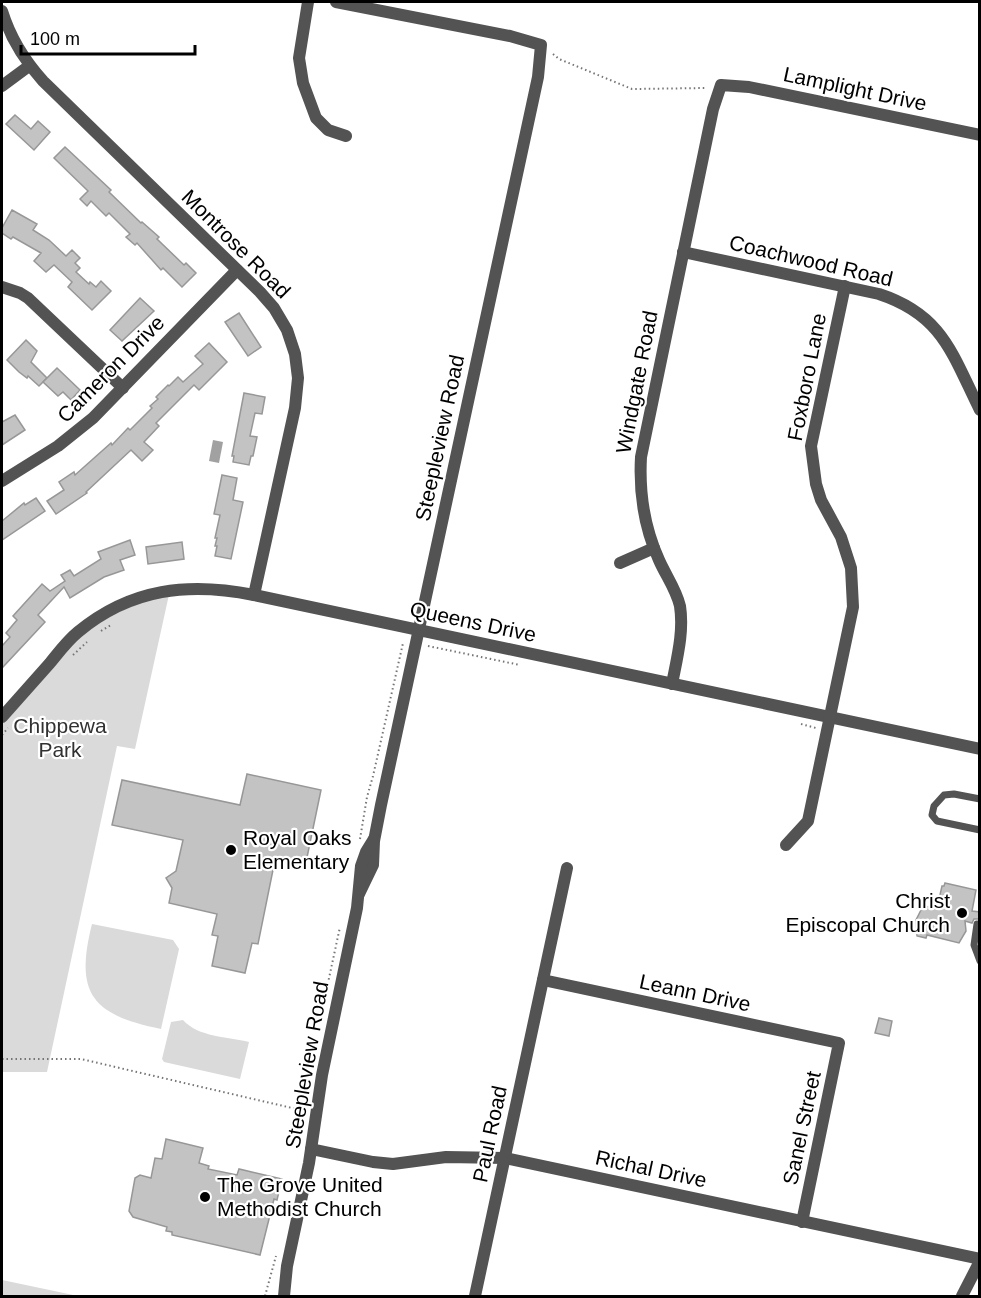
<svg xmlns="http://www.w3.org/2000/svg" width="981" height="1298" viewBox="0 0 981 1298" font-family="Arial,sans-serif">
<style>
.green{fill:#dadada}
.water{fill:#a1a1a1}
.building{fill:#c3c3c3;stroke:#979797;stroke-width:1.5}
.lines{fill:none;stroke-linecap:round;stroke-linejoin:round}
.path{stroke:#757575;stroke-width:2;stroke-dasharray:1.5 3;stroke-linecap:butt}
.service{stroke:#535353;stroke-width:7}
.minor{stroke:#535353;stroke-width:12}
.tertiary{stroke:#535353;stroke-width:12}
.poi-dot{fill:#000;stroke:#fff;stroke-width:2}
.labels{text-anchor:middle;stroke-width:4.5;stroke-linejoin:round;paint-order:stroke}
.street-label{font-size:21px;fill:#000;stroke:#fff}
.park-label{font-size:21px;fill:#313131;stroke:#fff}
.poi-label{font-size:21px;fill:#000;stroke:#fff;text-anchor:start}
</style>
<rect width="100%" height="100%" fill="#fff"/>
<g class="green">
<polygon points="170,590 135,749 117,746 47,1072 2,1072 2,717 86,626"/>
<path d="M92 924 173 940 179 949 161 1029C93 1015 74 995 92 924Z"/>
<path d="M183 1020C198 1037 228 1037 249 1042L240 1079 164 1062 162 1059 171 1022Z"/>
<polygon points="2,1280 78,1296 2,1296"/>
</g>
<polygon class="water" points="213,440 223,442 219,463 209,461"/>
<g class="building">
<polygon points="15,115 31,129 38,121 50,132 34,150 6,124"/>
<polygon points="65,147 111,190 109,192 141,223 142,222 159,237 157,239 184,265 186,263 196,273 182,287 163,268 161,270 137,243 135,245 126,237 130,234 109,213 106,216 91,201 87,206 80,199 88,191 54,158"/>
<polygon points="12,210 37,224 33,230 49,240 66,256 72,250 80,258 75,263 80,268 76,272 89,284 90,282 96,287 101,281 111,291 92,310 68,287 72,282 54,265 46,272 34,261 41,253 13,237 11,239 2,233 2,228"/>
<polygon points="140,298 154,311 122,341 110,330"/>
<polygon points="239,313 261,347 248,356 225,322"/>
<polygon points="26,340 37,351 31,362 47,378 39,386 28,376 27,378 19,372 7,360"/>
<polygon points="209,343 227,362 199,390 194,385 156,423 159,426 144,442 153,450 142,461 131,450 86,492 87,493 56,514 47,501 64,490 59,482 74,472 75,475 111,443 112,445 128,428 130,430 152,408 150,406 158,399 156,397 168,385 169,386 178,377 183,382 203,364 195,356"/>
<polygon points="57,368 80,390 71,400 63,392 58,396 43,382"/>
<polygon points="244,393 265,397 262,414 255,413 250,436 257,437 253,456 251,456 249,465 233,462 234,456 232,456"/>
<polygon points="15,415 25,430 2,445 2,422"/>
<polygon points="222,475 237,478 233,500 243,502 231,559 215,556 217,546 215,546 217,538 215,538 220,515 214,514"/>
<polygon points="36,498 45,511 2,540 2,521 24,503 25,505"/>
<polygon points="130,540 135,555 120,560 124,570 104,577 70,598 64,587 38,615 45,622 2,668 2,646 10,637 6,633 17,620 13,616 42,584 50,591 65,581 61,575 70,570 74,576 101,559 98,552"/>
<polygon points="182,542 184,559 148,564 146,547"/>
<polygon points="247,774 321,790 305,867 275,860 258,944 252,943 245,973 212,966 218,936 212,935 217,914 169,903 172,888 166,878 176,871 183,840 112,825 122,780 240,805"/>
<polygon points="945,883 976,890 972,911 980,912 980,919 974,919 972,923 965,921 966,931 959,943 927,935 926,938 917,936 916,920 923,906 937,908 942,886 944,886"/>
<polygon points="879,1018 892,1021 889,1036 875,1033"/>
<polygon points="166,1139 203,1148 199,1163 209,1166 208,1169 237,1175 239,1169 282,1179 277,1200 274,1199 260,1255 172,1235 172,1232 166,1231 167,1227 133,1217 129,1211 135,1178 140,1175 151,1178 155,1158 162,1159"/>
</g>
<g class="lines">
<g class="path">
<polyline points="553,54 559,59 632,89 707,88"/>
<polyline points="101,631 111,625"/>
<polyline points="428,646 520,665"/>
<polyline points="73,655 87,642"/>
<polyline points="801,724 816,728"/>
<polyline points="2,735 8,728"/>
<polyline points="360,839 367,797 373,776 403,643"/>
<polyline points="323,1006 340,927"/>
<polyline points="2,1059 81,1059 305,1111"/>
<polyline points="306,1094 309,1073"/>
<polyline points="265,1296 276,1256"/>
</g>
<g class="service">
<polyline points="980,799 954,794 944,795 934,806 932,815 937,821 980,830"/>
<polyline points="977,924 974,945 980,961"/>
</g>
<g class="minor">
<polyline points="308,2 299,58 303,83 316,118 328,130 346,136"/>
<polyline points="336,2 510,36 541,45 538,77 381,805 374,841 373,865 359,894"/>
<path d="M2 11C10 37 24 60 43 81L260 292 274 308 287 330 295 354 298 378 295 408 254 595"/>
<polyline points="2,86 29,66"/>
<path d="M683 252 879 294C943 315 952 354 980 410"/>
<polyline points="2,287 20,293 28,298 123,388"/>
<polyline points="2,481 58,446 93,418 237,270"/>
<polyline points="620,563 654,548"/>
<path d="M672 684C677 658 684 632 680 606 676 589 666 576 659 560 644 527 639 493 641 457L713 109 721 85 749 87 980 135"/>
<path d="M2 717C18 699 34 681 50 663 59 652 67 641 78 632 131 588 189 582 254 595L980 749"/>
<polyline points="786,845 808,821 853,607 851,568 841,537 821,500 816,484 811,446 845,286"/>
<polyline points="543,980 839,1043 802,1222"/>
<polyline points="311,1149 373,1162 393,1164 446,1157 505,1158 980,1259"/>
<polyline points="284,1296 287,1266 309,1163 322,1075 357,908 361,866 366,852 374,839"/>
<polyline points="475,1296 567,868"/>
</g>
<polyline class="tertiary" points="962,1296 980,1261"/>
</g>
<g class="poi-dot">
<circle cx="231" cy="850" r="6"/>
<circle cx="962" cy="913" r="6"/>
<circle cx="205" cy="1197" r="6"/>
</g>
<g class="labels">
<g class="street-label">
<text transform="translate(855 89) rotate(12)" y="7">Lamplight Drive</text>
<text transform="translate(236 244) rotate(45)" y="7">Montrose Road</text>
<text transform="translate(811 261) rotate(13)" y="7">Coachwood Road</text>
<text transform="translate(111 369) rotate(-45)" y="7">Cameron Drive</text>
<text transform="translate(807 377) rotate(-79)" y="7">Foxboro Lane</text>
<text transform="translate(637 382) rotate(-79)" y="7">Windgate Road</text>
<text transform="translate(440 438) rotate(-78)" y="7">Steepleview Road</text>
<text transform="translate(473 622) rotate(12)" y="7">Queens Drive</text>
<text transform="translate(695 993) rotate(12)" y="7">Leann Drive</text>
<text transform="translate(307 1065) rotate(-80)" y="7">Steepleview Road</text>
<text transform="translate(802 1128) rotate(-78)" y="7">Sanel Street</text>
<text transform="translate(490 1134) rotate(-78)" y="7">Paul Road</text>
<text transform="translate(651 1169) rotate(12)" y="7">Richal Drive</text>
</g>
<g class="park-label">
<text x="60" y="733">Chippewa<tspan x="60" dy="24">Park</tspan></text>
</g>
<g class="poi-label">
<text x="243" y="845">Royal Oaks<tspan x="243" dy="24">Elementary</tspan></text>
<text x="950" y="908" text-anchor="end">Christ<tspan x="950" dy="24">Episcopal Church</tspan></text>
<text x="217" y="1192">The Grove United<tspan x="217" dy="24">Methodist Church</tspan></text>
</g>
</g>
<rect width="981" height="1298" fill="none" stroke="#000000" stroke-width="6"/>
<path d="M21 45v9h174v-9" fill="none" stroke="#000000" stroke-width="3"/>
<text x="30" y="45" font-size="18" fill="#000000" stroke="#ffffff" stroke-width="4.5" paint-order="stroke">100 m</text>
</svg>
